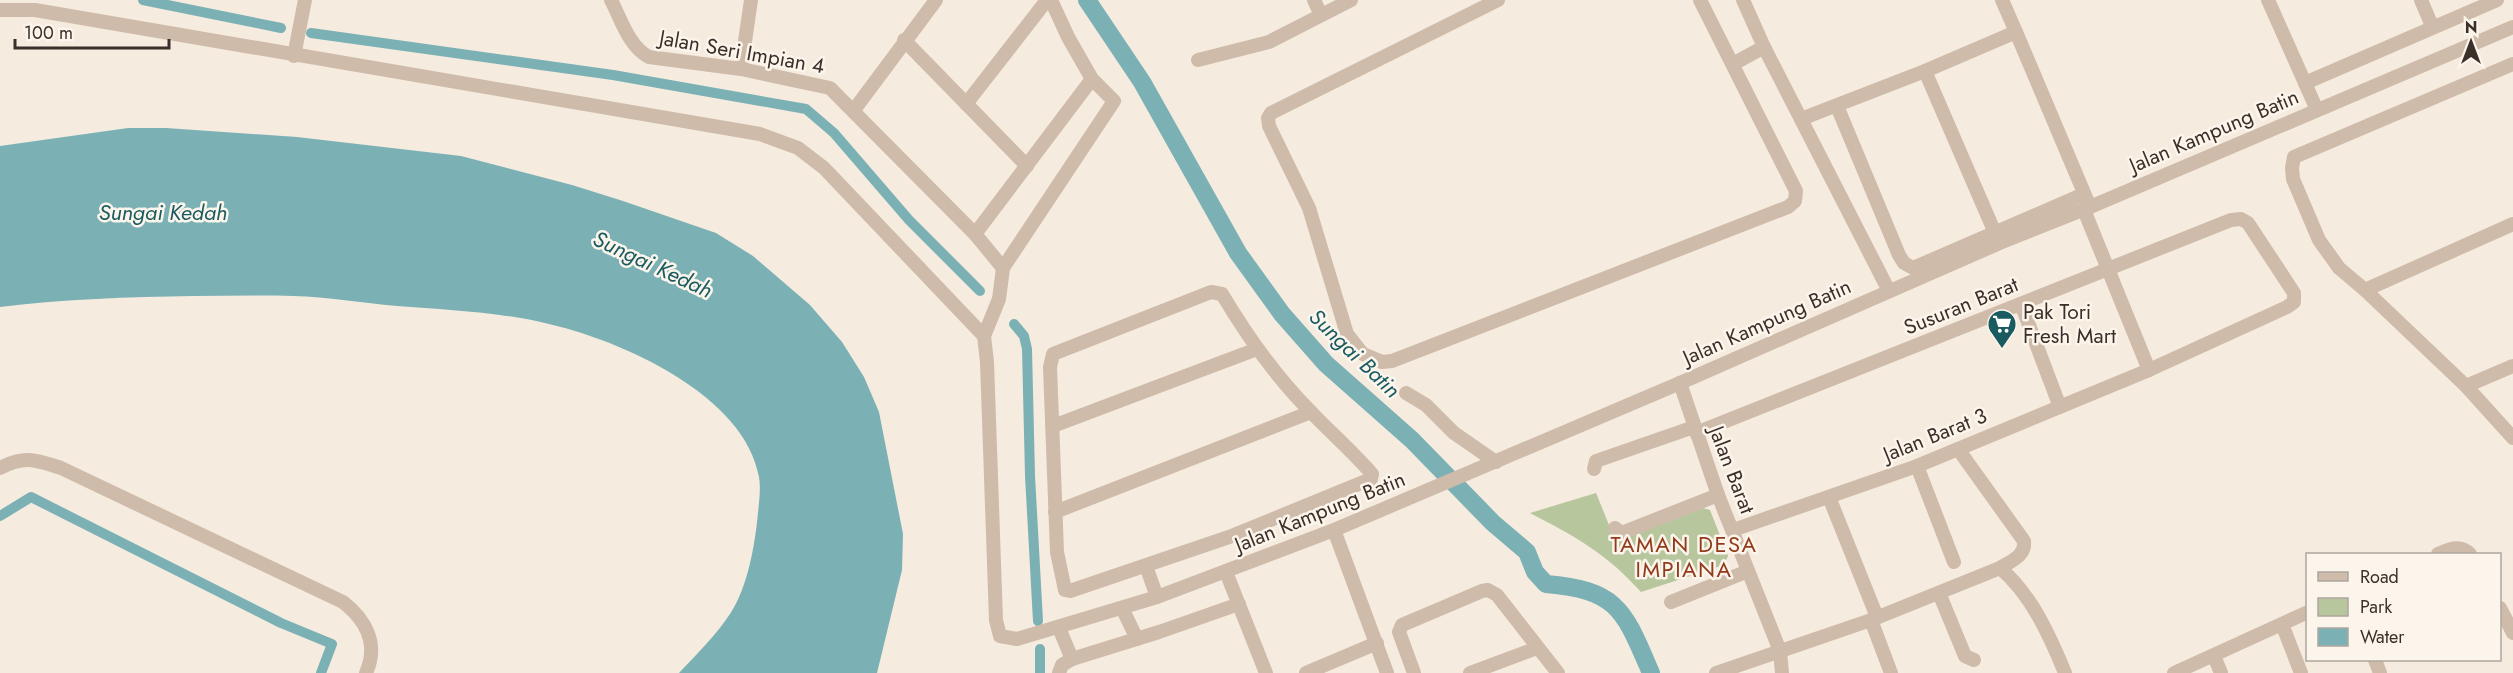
<svg xmlns="http://www.w3.org/2000/svg" width="2513" height="673" viewBox="0 0 2513 673" font-family="Jost,sans-serif">
<style>
.green{fill:#b7c69d}
.water{fill:#7bb1b5}
.lines{fill:none;stroke-linecap:round;stroke-linejoin:round}
.canal{stroke:#7bb1b5;stroke-width:10}
.river{stroke:#7bb1b5;stroke-width:18}
.minor{stroke:#cfbba9;stroke-width:14}
.labels{text-anchor:middle;stroke-width:5;stroke-linejoin:round;paint-order:stroke}
.street-label{font-size:21px;fill:#3b2f29;stroke:#fcf5ec}
.poi-label{font-size:21px;fill:#3b2f29;stroke:#fcf5ec;text-anchor:start}
.water-label{font-size:22px;font-style:italic;fill:#1a5b61;stroke:#fcf5ec}
.neighbourhood-label{font-size:22px;letter-spacing:1.5px;fill:#923a1b;stroke:#fcf5ec}
</style>
<rect width="100%" height="100%" fill="#f5ebdf"/>
<path class="green" d="M1596 493 1616 542 1703 508 1710 510 1728 556 1724 565 1641 592C1606 553 1576 537 1530 513Z"/>
<path class="water" d="M128 128H166L297 137 461 156 572 185 623 201 716 233 753 256 810 305 842 342 864 377 879 412 903 534 902 570 877 673H679C697 654 716 635 730 614 748 587 755 544 758 513 759 502 761 488 759 477 745 396 624 342 553 325 502 312 449 310 397 306 362 303 328 297 293 296 260 295 226 296 193 296 128 297 65 299 0 307V146Z"/>
<g class="lines">
<g class="canal">
<polyline points="143,0 281,28"/>
<polyline points="311,33 613,75 806,109 834,133 909,220 980,291"/>
<polyline points="1014,324 1024,336 1027,349 1030,476 1038,621"/>
<polyline points="0,516 31,497 281,623 332,644 321,673"/>
<polyline points="1040,649 1040,673"/>
</g>
<path class="river" d="M1087 0 1142 82 1238 253 1282 314 1326 364 1412 440 1493 523 1527 552 1535 572 1546 584C1619 590 1624 611 1651 673"/>
<g class="minor">
<path d="M611 0C621 19 629 47 649 57L741 69 830 88 975 234 1003 268"/>
<polyline points="1314,0 1321,15"/>
<polyline points="1498,0 1271,113 1268,118 1269,126 1309,208 1347,334 1363,354 1382,362 1392,361 1788,207 1795,201 1796,191 1700,0"/>
<polyline points="1743,0 1764,47 1889,291"/>
<polyline points="2002,0 2016,32"/>
<polyline points="2268,0 2317,110"/>
<polyline points="2421,0 2432,26"/>
<polyline points="0,10 35,10 760,134 798,148 824,168 984,336 987,362 996,620 1000,636 1017,639 1157,597 1334,530 1680,383 2002,242 2090,207 2513,27"/>
<polyline points="904,40 1027,166"/>
<polyline points="294,56 305,0"/>
<polyline points="1198,60 1269,42 1351,0"/>
<polyline points="1733,64 1764,47"/>
<polyline points="2513,64 2294,157 2292,168 2293,179 2319,240 2339,268 2365,290 2466,386 2513,438"/>
<polyline points="741,69 751,0"/>
<polyline points="1925,71 1995,233 1999,238"/>
<polyline points="2305,83 2497,0"/>
<polyline points="966,104 1047,0"/>
<polyline points="1837,106 1899,255 1904,263 1913,268 2084,194"/>
<polyline points="854,110 936,0"/>
<polyline points="1801,119 1925,71 2016,32 2090,207"/>
<polyline points="2084,210 2149,370"/>
<polyline points="975,234 1092,79"/>
<polyline points="2365,290 2513,224"/>
<path d="M1211 292 1222 294C1247 336 1276 377 1311 412 1331 433 1353 452 1372 474L1371 479 1229 537 1070 591 1065 590 1057 552 1050 367 1053 354Z"/>
<polyline points="2021,304 2060,407"/>
<polyline points="984,336 999,299 1003,268 1114,101 1092,79 1068,37 1051,0"/>
<polyline points="1680,383 1718,495 1780,651 1782,673"/>
<polyline points="2466,386 2513,366"/>
<polyline points="1406,393 1426,405 1454,433 1496,462"/>
<polyline points="1053,426 1257,349"/>
<polyline points="1696,433 2231,220 2241,219 2248,223 2294,293 2294,302 2287,307 2149,370 1917,466 1733,530"/>
<path d="M1958 449 2024 541C2026 556 2011 561 2000 568"/>
<polyline points="1917,466 1954,562"/>
<path d="M0 468C25 455 36 460 61 468L343 602C366 620 379 644 366 673"/>
<polyline points="1594,469 1596,461 1694,427"/>
<polyline points="1829,497 1877,617"/>
<polyline points="1055,512 1311,412"/>
<polyline points="1615,528 1620,532 1624,532 1718,495"/>
<polyline points="1334,530 1387,673"/>
<path d="M2438 554C2450 549 2460 544 2470 554"/>
<polyline points="1146,566 1157,597"/>
<polyline points="1226,572 1266,673"/>
<polyline points="1939,593 1965,656 1974,660"/>
<polyline points="1671,602 1748,571"/>
<polyline points="1122,608 1137,639"/>
<polyline points="2500,608 2513,633"/>
<polyline points="1871,620 1891,673"/>
<polyline points="2282,624 2301,673"/>
<polyline points="1059,628 1072,659"/>
<polyline points="2214,656 2221,673"/>
<polyline points="2375,660 2380,673"/>
<polyline points="1059,673 1062,665 1072,659 1159,632 1239,604"/>
<polyline points="1306,673 1377,643"/>
<polyline points="1414,673 1399,632 1402,625 1482,591 1488,590 1497,595 1558,673"/>
<polyline points="1470,673 1537,648"/>
<path d="M1716 673 1871 620 2000 568C2031 594 2050 636 2065 673"/>
<polyline points="2174,673 2308,612"/>
</g>
</g>
<defs>
<g id="supermarket-pin" transform="scale(1.5)"><path d="M0 17L-7.5 6A9.5 9.5 0 1 1 7.5 6Z" fill="#1a5b61" stroke="#fcf5ec"/><path d="M-6-5.5h2.5l.6 2H6L4.5 2H-2.5L-4.4-4H-6ZM-1.5 3.2a1.3 1.3 0 1 0 .1 0ZM3 3.2a1.3 1.3 0 1 0 .1 0Z" fill="#fff"/></g>
</defs>
<g fill-rule="evenodd">
<use href="#supermarket-pin" x="2002" y="324"/>
</g>
<g class="labels">
<g class="street-label">
<text transform="translate(742 52) rotate(10)" y="7">Jalan Seri Impian 4</text>
<text transform="translate(2214 131) rotate(-23)" y="7">Jalan Kampung Batin</text>
<text transform="translate(1961 306) rotate(-22)" y="7">Susuran Barat</text>
<text transform="translate(1767 322) rotate(-24)" y="7">Jalan Kampung Batin</text>
<text transform="translate(1935 435) rotate(-22)" y="7">Jalan Barat 3</text>
<text transform="translate(1732 470) rotate(69)" y="7">Jalan Barat</text>
<text transform="translate(1320 512) rotate(-22)" y="7">Jalan Kampung Batin</text>
</g>
<g class="poi-label">
<text x="2023" y="319">Pak Tori<tspan x="2023" dy="24">Fresh Mart</tspan></text>
</g>
<g class="water-label">
<text x="163" y="220">Sungai Kedah</text>
<text transform="translate(653 264) rotate(25)" y="8">Sungai Kedah</text>
<text transform="translate(1355 353) rotate(44)" y="8">Sungai Batin</text>
</g>
<g class="neighbourhood-label">
<text x="1684" y="552">TAMAN DESA<tspan x="1684" dy="25">IMPIANA</tspan></text>
</g>
</g>
<rect x="2306" y="553" width="195" height="108" fill="#fcf5ec" stroke="#afa69e" stroke-width="1.5"/>
<rect x="2318" y="572" width="30" height="9" fill="#cfbba9" stroke="#afa69e" stroke-width="1.5"/>
<text x="2360" y="583" font-size="18" fill="#3b2f29">Road</text>
<rect x="2318" y="598" width="30" height="18" fill="#b7c69d" stroke="#afa69e" stroke-width="1.5"/>
<text x="2360" y="613" font-size="18" fill="#3b2f29">Park</text>
<rect x="2318" y="628" width="30" height="18" fill="#7bb1b5" stroke="#afa69e" stroke-width="1.5"/>
<text x="2360" y="643" font-size="18" fill="#3b2f29">Water</text>
<g transform="translate(2471 42)" stroke="#fcf5ec" stroke-width="4.5" paint-order="stroke">
<path d="M0-4.5L10 22L0 15L-10 22Z" fill="#3b2f29"/>
<text y="-9" font-size="16" font-weight="bold" text-anchor="middle" fill="#3b2f29">N</text>
</g>
<path d="M15 39v9h154v-9" fill="none" stroke="#3b2f29" stroke-width="3"/>
<text x="24" y="39" font-size="18" fill="#3b2f29" stroke="#fcf5ec" stroke-width="4.5" paint-order="stroke">100 m</text>
</svg>
